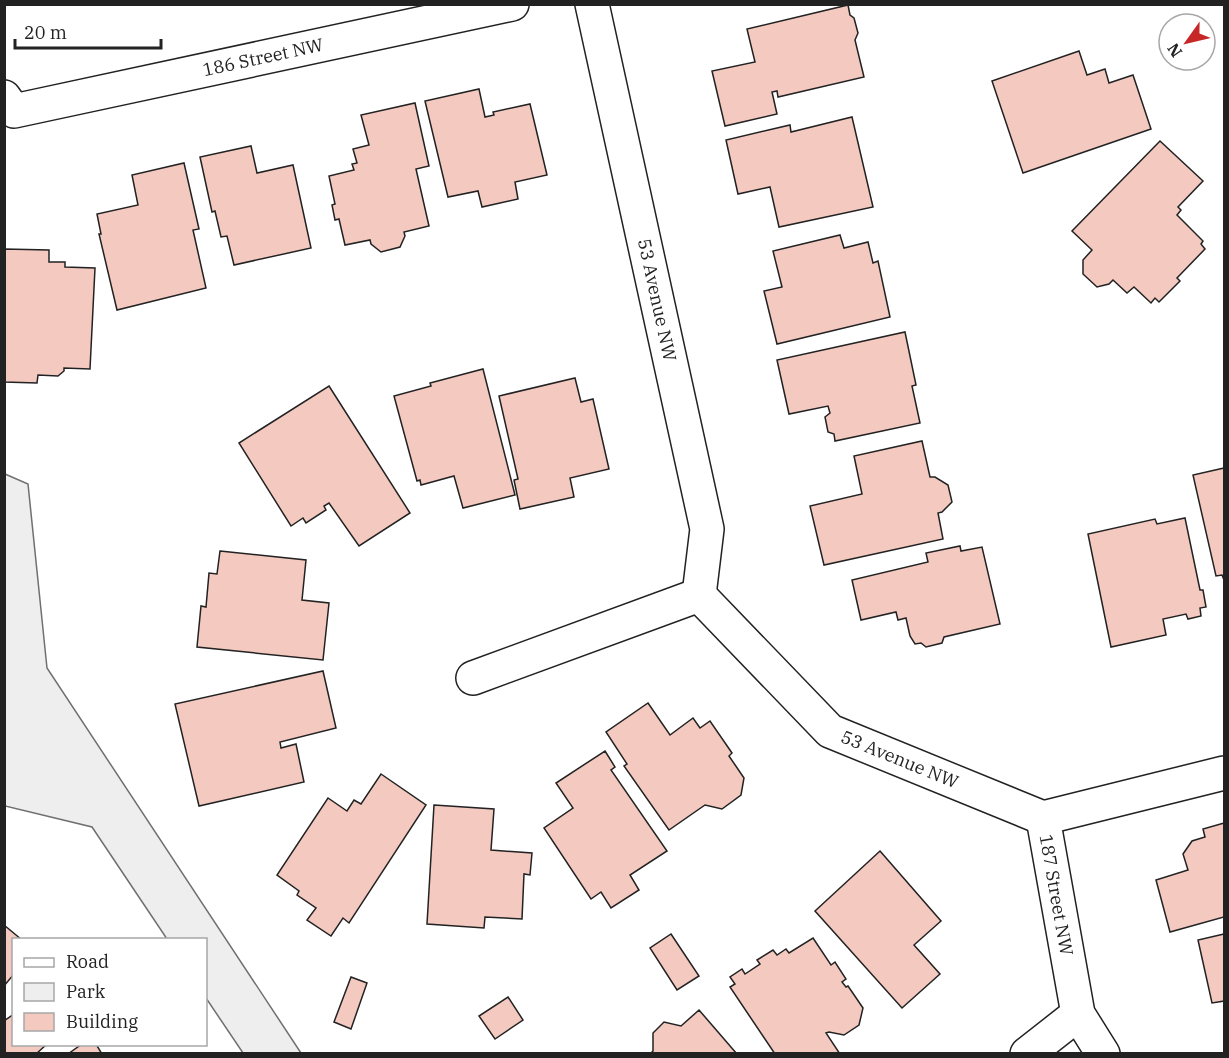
<svg xmlns="http://www.w3.org/2000/svg" width="1229" height="1058" viewBox="0 0 1229 1058" font-family="'IBM Plex Serif',serif">
<style>
.green{fill:#eee;stroke:#6f6f6f;stroke-width:1.5}
.building{fill:#f3c9c0;stroke:#222;stroke-width:1.5}
.lines{fill:none;stroke-linecap:round;stroke-linejoin:round}
.minor-casing{stroke:#222;stroke-width:36}
.minor{stroke:#fff;stroke-width:33}
.labels{text-anchor:middle;stroke-width:4.5;stroke-linejoin:round;paint-order:stroke}
.street-label{font-size:18px;fill:#222;stroke:#fff}
</style>
<rect width="100%" height="100%" fill="#fff"/>
<polygon class="green" points="5,474 28,484 47,668 301,1053 243,1053 206,998 206,940 167,939 92,827 5,806"/>
<g class="building">
<polygon points="848,5 850,15 854,18 858,33 855,40 864,77 778,97 777,91 772,92 777,114 725,126 712,71 755,62 747,29"/>
<polygon points="1079,51 1087,75 1105,69 1109,83 1133,75 1151,129 1023,173 992,81"/>
<polygon points="479,89 485,117 494,115 493,112 530,104 547,175 515,182 518,199 482,207 478,191 448,197 425,101"/>
<polygon points="415,103 429,166 416,169 429,226 404,232 405,236 400,247 381,252 371,244 370,240 345,245 339,219 335,220 332,205 335,204 329,176 354,170 352,164 357,163 353,149 369,145 361,115"/>
<polygon points="852,117 873,207 779,227 770,187 738,194 726,140 790,125 791,132"/>
<polygon points="1160,141 1203,181 1178,207 1181,210 1177,215 1203,241 1201,244 1205,249 1177,278 1180,281 1159,302 1155,298 1151,303 1134,287 1127,293 1113,280 1109,284 1097,287 1083,274 1083,260 1092,250 1072,231"/>
<polygon points="251,146 257,173 293,165 311,248 234,265 227,236 221,237 215,211 212,212 200,157"/>
<polygon points="184,163 199,229 193,230 206,288 117,310 99,234 101,234 97,214 138,205 132,175"/>
<polygon points="840,235 844,248 868,242 873,263 878,261 890,317 777,344 764,291 782,287 773,251"/>
<polygon points="4,249 49,250 49,262 65,262 65,267 95,268 90,369 64,368 64,371 58,376 38,375 37,383 4,382"/>
<polygon points="905,332 916,385 912,386 920,423 835,441 834,434 828,432 825,417 830,413 828,406 789,414 777,360"/>
<polygon points="483,369 515,495 463,508 454,476 421,485 420,480 417,481 394,396 431,386 430,383"/>
<polygon points="575,378 581,402 593,399 609,469 570,478 574,497 520,509 514,480 518,479 499,396"/>
<polygon points="329,386 410,513 359,546 329,503 324,506 326,510 306,523 303,518 291,526 239,443"/>
<polygon points="922,441 930,477 935,477 948,485 952,502 942,512 938,513 943,539 824,565 810,506 862,494 854,456"/>
<polygon points="1224,468 1224,580 1222,575 1216,576 1193,475"/>
<polygon points="1185,518 1200,590 1203,590 1206,607 1200,608 1201,616 1188,619 1186,614 1163,619 1166,635 1111,647 1088,534 1155,519 1157,524"/>
<polygon points="960,546 961,551 982,547 1000,624 944,637 942,643 926,647 921,643 915,644 910,636 906,618 898,620 896,612 861,620 852,580 928,562 926,553"/>
<polygon points="220,551 306,560 302,600 329,603 323,660 197,647 201,606 206,607 209,573 217,574"/>
<polygon points="323,671 336,728 280,742 281,748 296,744 304,782 199,806 175,704"/>
<polygon points="648,703 670,735 693,718 700,728 710,721 732,753 729,756 744,778 741,795 722,809 705,805 669,830 624,766 627,764 606,732"/>
<polygon points="605,751 615,767 611,770 667,851 630,875 639,890 611,908 601,892 591,899 544,828 573,808 556,783"/>
<polygon points="381,774 426,805 349,923 343,918 331,936 307,920 316,908 297,895 299,891 277,875 328,798 347,811 354,800 361,804"/>
<polygon points="434,805 494,809 491,850 532,853 530,875 524,874 522,919 485,917 484,928 427,924"/>
<polygon points="1224,823 1224,917 1170,932 1156,880 1188,870 1183,854 1192,841 1205,837 1203,829"/>
<polygon points="880,851 941,921 914,945 940,974 902,1008 815,911"/>
<polygon points="4,925 22,940 14,940 14,974 4,986"/>
<polygon points="671,934 699,976 677,990 650,948"/>
<polygon points="1224,934 1224,1001 1212,1003 1198,940"/>
<polygon points="813,938 831,965 835,962 846,979 842,982 846,987 848,986 863,1008 859,1025 844,1035 829,1032 826,1033 840,1054 775,1054 730,987 735,984 730,977 742,969 745,974 760,964 757,960 773,950 777,955 786,949 789,953"/>
<polygon points="351,977 367,983 351,1029 334,1022"/>
<polygon points="508,997 523,1020 495,1039 479,1016"/>
<polygon points="699,1010 737,1054 650,1054 653,1051 653,1033 664,1022 681,1026"/>
<polygon points="14,1014 14,1044 47,1044 36,1054 4,1054 4,1021"/>
<polygon points="82,1044 96,1044 102,1054 68,1054"/>
</g>
<g class="lines">
<g class="minor-casing">
<g id="minor">
<path id="s1" d="M592 4 707 529 699 595"/>
<path id="s2" d="M4 97 14 111 512 4"/>
<path id="s3" d="M699 595 830 731 1043 818"/>
<polyline points="473,678 699,595"/>
<polyline points="1027,1054 1078,1014"/>
<polyline points="1103,1054 1078,1014 1043,818 1224,773"/>
</g>
</g>
<use href="#minor" class="minor"/>
</g>
<g class="labels">
<g class="street-label">
<text dy="6" stroke="none"><textPath href="#s2" startOffset="272">186 Street NW</textPath></text>
<text dy="6" stroke="none"><textPath href="#s1" startOffset="303">53 Avenue NW</textPath></text>
<text dy="6" stroke="none"><textPath href="#s3" startOffset="264">53 Avenue NW</textPath></text>
<text transform="translate(1056 895) rotate(80)" y="6">187 Street NW</text>
</g>
</g>
<rect width="1229" height="1058" fill="none" stroke="#222222" stroke-width="12"/>
<rect x="12" y="938" width="195" height="108" fill="#ffffff" stroke="#a7a7a7" stroke-width="1.5"/>
<rect x="24" y="958" width="30" height="9" fill="#ffffff" stroke="#a7a7a7" stroke-width="1.5"/>
<text x="66" y="968" font-size="18" fill="#222222">Road</text>
<rect x="24" y="983" width="30" height="18" fill="#eeeeee" stroke="#a7a7a7" stroke-width="1.5"/>
<text x="66" y="998" font-size="18" fill="#222222">Park</text>
<rect x="24" y="1013" width="30" height="18" fill="#f3c9c0" stroke="#a7a7a7" stroke-width="1.5"/>
<text x="66" y="1028" font-size="18" fill="#222222">Building</text>
<g transform="translate(1187 42) rotate(236)"><circle r="28" fill="#ffffff" stroke="#a7a7a7" stroke-width="1.5"/>
<path d="M0-4.5L10 22L0 15L-10 22Z" fill="#c62828"/>
<text y="-9" font-size="16" font-weight="bold" text-anchor="middle" fill="#222222">N</text>
</g>
<path d="M15 39v9h146v-9" fill="none" stroke="#222222" stroke-width="3"/>
<text x="24" y="39" font-size="18" fill="#222222" stroke="#ffffff" stroke-width="4.5" paint-order="stroke">20 m</text>
</svg>
